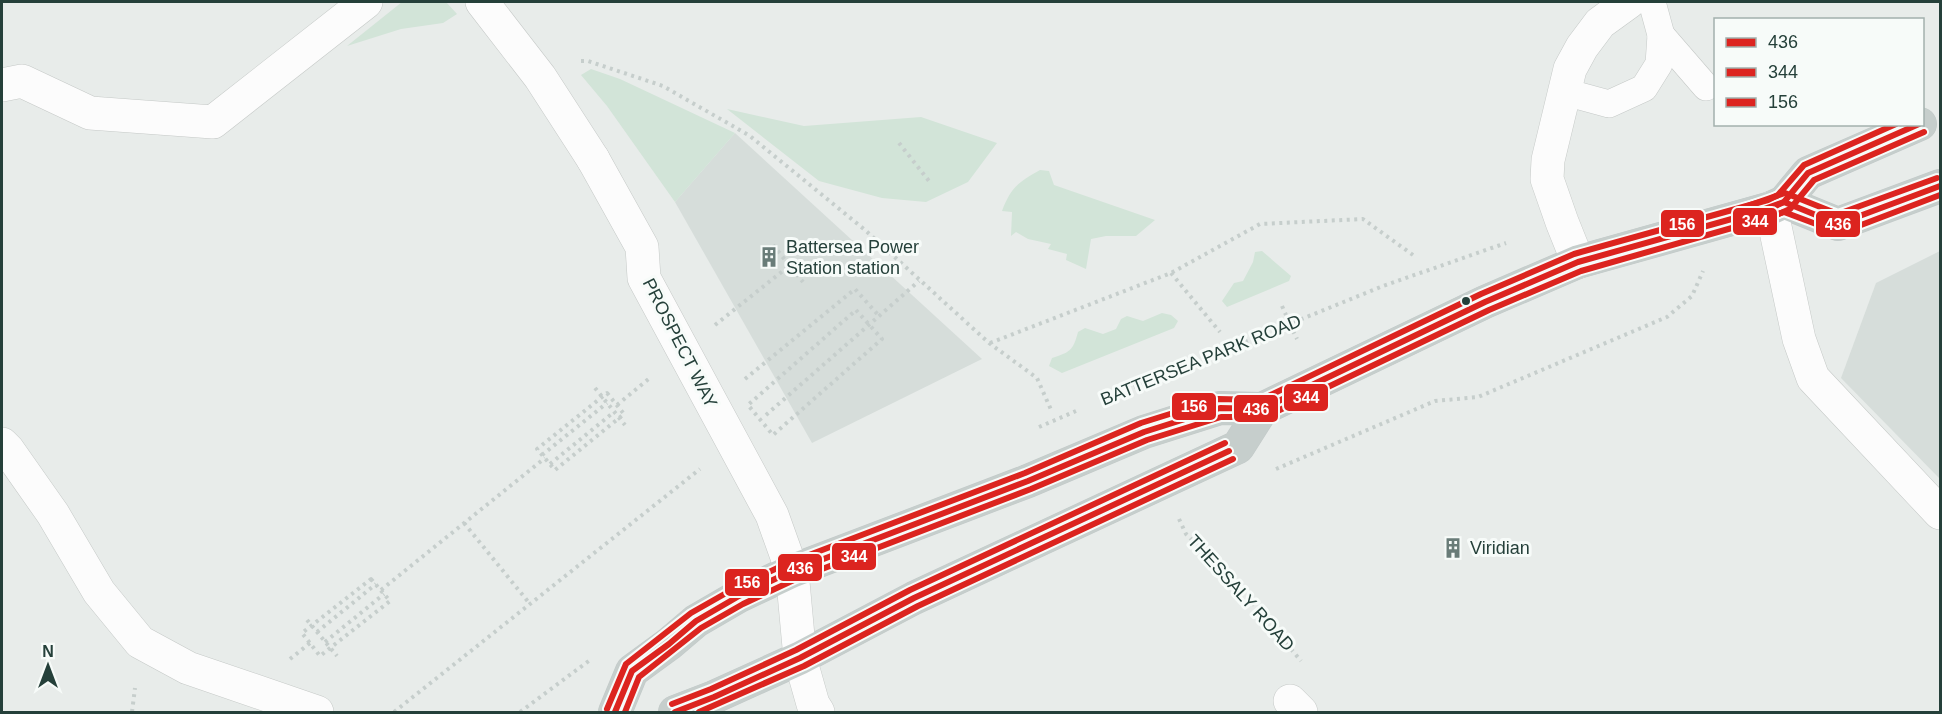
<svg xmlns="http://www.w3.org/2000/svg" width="1942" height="714" viewBox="0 0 1942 714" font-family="Arial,sans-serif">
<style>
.built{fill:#d6ddda}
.green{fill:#d2e4d8}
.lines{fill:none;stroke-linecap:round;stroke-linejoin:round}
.service-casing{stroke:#c5c9c7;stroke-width:28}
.pedestrian-casing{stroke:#c5c9c7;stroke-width:34}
.minor-casing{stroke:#c5c9c7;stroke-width:34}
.trunk-casing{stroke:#c3cac9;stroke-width:34}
.path{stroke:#c6cecc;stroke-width:4;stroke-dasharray:3 4.5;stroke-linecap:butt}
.service{stroke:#fcfcfc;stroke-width:27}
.pedestrian{stroke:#fcfcfc;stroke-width:33}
.minor{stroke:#fcfcfc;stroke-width:33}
.trunk{stroke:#c6cecc;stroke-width:33}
.bus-1-casing{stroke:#f7fbf9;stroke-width:10}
.bus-2-casing{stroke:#f7fbf9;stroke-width:10}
.bus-3-casing{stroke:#f7fbf9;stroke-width:10}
.bus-1{stroke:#dc241f;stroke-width:6}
.bus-2{stroke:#dc241f;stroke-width:6}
.bus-3{stroke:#dc241f;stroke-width:6}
.bus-dot{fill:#25403a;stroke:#f7fbf9;stroke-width:2}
.labels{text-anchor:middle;stroke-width:6;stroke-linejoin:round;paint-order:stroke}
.poi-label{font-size:18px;fill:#25403a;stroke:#f7fbf9;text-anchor:start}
.street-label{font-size:18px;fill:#25403a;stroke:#f7fbf9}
.line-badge{stroke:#f7fbf9;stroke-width:2}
.badge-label{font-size:16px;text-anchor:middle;font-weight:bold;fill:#fff}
</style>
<rect width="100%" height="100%" fill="#e8ecea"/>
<g class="built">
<polygon points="735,133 982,359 812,443 675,202"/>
<polygon points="1940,251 1940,479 1841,378 1876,283"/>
</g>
<g class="green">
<polygon points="402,2 446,2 457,14 443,23 401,29 347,46"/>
<polygon points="591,69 620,79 735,133 675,202 607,106 581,75"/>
<polygon points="727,109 804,126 921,117 997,143 968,182 926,202 882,198 819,181"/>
<path d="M1040 170 1049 171 1054 185 1155 220 1136 236H1106L1091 239 1086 269 1066 260 1067 254 1048 249 1051 244 1028 239 1016 232 1011 236 1012 212 1002 211C1011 187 1019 182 1040 170Z"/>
<polygon points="1262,251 1291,276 1289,281 1227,307 1222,301 1234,283 1243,281 1253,262 1255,252"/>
<path d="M1162 313 1171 315 1178 321 1174 328 1062 373 1049 366 1052 358C1070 352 1073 351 1078 332L1085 328 1103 334 1116 329 1121 319 1127 316 1143 321Z"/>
</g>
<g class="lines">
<g class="service-casing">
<g id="service">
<polyline points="1661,35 1706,87"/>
<polyline points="1565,92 1609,104 1644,88 1659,64 1661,35 1652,2"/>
</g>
</g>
<g class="pedestrian-casing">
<g id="pedestrian">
<polyline points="482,2 540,77 593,159"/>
<polyline points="2,85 22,81 90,113 213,122 366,2"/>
<polyline points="2,444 8,450 53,514 99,592 140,642 188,668 317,712"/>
</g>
</g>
<g class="minor-casing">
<g id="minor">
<polyline points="593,159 642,247 644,278 772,515 792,571 800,658 813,704 818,712"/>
<polyline points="1771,208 1799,339 1813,378 1940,513"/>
<polyline points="1578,262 1562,222 1547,179 1548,160 1570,69 1582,47 1600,23 1629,2"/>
<polyline points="1290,701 1301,712"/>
</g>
</g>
<g class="trunk-casing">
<g id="trunk">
<polyline points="1784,202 1838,224 1940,186"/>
<polyline points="615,712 632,671 669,644 696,621 739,596 792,571 1028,481 1144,432 1220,408 1262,409 1485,302 1578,262 1771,208 1784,202 1808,173 1920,124"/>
<polyline points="675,712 714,697 800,658 914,598 1238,447 1262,409"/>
</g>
</g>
<g class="path">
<polyline points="581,61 588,61 663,86 750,136 865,230 989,343 1037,378 1052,412"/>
<polyline points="899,143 929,181"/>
<polyline points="773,245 803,282"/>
<polyline points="1171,273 1220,332"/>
<polyline points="1282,306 1286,315"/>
<polygon points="856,310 882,339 773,435 748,405"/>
<polyline points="715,325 789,266"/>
<polyline points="1293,331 1297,339"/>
<polyline points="990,343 1171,273 1260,224 1363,219 1413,255"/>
<polyline points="745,379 855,289 879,316"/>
<polyline points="595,388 625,425"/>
<polyline points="1127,390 1383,286 1506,243"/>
<polygon points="607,393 624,414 555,470 537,449"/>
<polyline points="617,405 651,377"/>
<polyline points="766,415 919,281"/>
<polyline points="1039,427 1076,411"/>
<polyline points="542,455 607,403"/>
<polyline points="550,464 614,412"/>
<polyline points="1276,469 1435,401 1478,397 1667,317 1692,296 1703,271"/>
<polyline points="1179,519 1186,534 1240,588 1301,661"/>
<polyline points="464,523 530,604"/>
<polygon points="371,579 390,601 320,656 302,633"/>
<polyline points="381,590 545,458"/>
<polyline points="307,620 337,656"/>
<polyline points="317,632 376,584"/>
<polyline points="325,642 384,594"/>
<polyline points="290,659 310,643"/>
<polyline points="132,712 135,688"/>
<polyline points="394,712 700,469"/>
<polyline points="520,712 590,660"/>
</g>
<use href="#service" class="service"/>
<use href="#pedestrian" class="pedestrian"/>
<use href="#minor" class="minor"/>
<use href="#trunk" class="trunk"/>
<g class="bus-1-casing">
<g id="bus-1">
<polyline points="1736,219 1784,202 1838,224 1940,186"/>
<polyline points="615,712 632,671 669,644 696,621 739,596 792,571 1028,481 1144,432 1220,408 1262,409 1485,302 1578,262 1771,208 1784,202 1808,173 1919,124"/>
<polyline points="675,712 714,697 800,658 914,598 1229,451"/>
</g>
</g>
<g class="bus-2-casing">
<g id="bus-2">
<polyline points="1739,227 1784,212 1840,233 1940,195"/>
<polyline points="625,712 639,677 701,628 743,604 796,579 1031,489 1147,440 1221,417 1265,417 1489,310 1581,271 1774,216 1790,209 1814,180 1924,132"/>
<polyline points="699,712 804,666 918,606 1233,459"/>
</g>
</g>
<g class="bus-3-casing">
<g id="bus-3">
<polyline points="1733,211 1785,193 1838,214 1937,178"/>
<polyline points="672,704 711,689 796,650 910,590 1225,443"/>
<polyline points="607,709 626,664 691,613 735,588 788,563 1025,473 1141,423 1218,399 1260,400 1481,294 1574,254 1768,200 1778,195 1804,165 1896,124"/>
</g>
</g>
<use href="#bus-1" class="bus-1"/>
<use href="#bus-2" class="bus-2"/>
<use href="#bus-3" class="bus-3"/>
</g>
<defs>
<g id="building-bare" transform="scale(1.62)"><path d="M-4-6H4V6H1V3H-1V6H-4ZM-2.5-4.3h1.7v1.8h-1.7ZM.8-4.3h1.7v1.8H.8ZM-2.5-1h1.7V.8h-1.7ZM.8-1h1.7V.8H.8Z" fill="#697c78" stroke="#f7fbf9" stroke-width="2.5" paint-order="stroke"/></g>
</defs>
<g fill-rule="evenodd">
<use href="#building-bare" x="769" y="257"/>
<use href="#building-bare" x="1453" y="548"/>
</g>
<circle class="bus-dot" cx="1466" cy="301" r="5"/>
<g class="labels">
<g class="poi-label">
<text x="786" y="253">Battersea Power<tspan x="786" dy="21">Station station</tspan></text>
<text x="1470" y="554">Viridian</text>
</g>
<g class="street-label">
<text transform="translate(680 343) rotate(63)" y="6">PROSPECT WAY</text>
<text transform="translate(1201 360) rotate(-22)" y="6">BATTERSEA PARK ROAD</text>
<text transform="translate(1241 593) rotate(48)" y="6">THESSALY ROAD</text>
</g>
</g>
<g class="line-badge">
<rect x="1732" y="207" width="46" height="29" rx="6" fill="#dc241f"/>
<rect x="1660" y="209" width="45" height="29" rx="6" fill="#dc241f"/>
<rect x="1815" y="210" width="46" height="28" rx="6" fill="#dc241f"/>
<rect x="1283" y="383" width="46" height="29" rx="6" fill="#dc241f"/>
<rect x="1171" y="392" width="46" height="29" rx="6" fill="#dc241f"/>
<rect x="1233" y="394" width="46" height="29" rx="6" fill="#dc241f"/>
<rect x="831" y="542" width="46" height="29" rx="6" fill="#dc241f"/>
<rect x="777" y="553" width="46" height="29" rx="6" fill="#dc241f"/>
<rect x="724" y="568" width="46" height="29" rx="6" fill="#dc241f"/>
</g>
<g class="badge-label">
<text x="1755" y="227">344</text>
<text x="1682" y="230">156</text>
<text x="1838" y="230">436</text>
<text x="1306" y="403">344</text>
<text x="1194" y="412">156</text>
<text x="1256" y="415">436</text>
<text x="854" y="562">344</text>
<text x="800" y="574">436</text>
<text x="747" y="588">156</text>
</g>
<rect width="1942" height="714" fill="none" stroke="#25403a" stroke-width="6"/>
<rect x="1714" y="18" width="210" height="108" fill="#f7fbf9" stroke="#a3b0ad" stroke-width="1.5"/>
<rect x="1726" y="38" width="30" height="9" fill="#dc241f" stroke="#a3b0ad" stroke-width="1.5"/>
<text x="1768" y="48" font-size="18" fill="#25403a">436</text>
<rect x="1726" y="68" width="30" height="9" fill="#dc241f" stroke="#a3b0ad" stroke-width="1.5"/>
<text x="1768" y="78" font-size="18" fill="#25403a">344</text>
<rect x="1726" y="98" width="30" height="9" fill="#dc241f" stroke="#a3b0ad" stroke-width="1.5"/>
<text x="1768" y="108" font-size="18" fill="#25403a">156</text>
<g transform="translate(48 666)" stroke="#f7fbf9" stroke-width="4.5" paint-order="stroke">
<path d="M0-4.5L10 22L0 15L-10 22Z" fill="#25403a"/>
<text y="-9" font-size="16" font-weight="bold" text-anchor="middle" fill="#25403a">N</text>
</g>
</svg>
